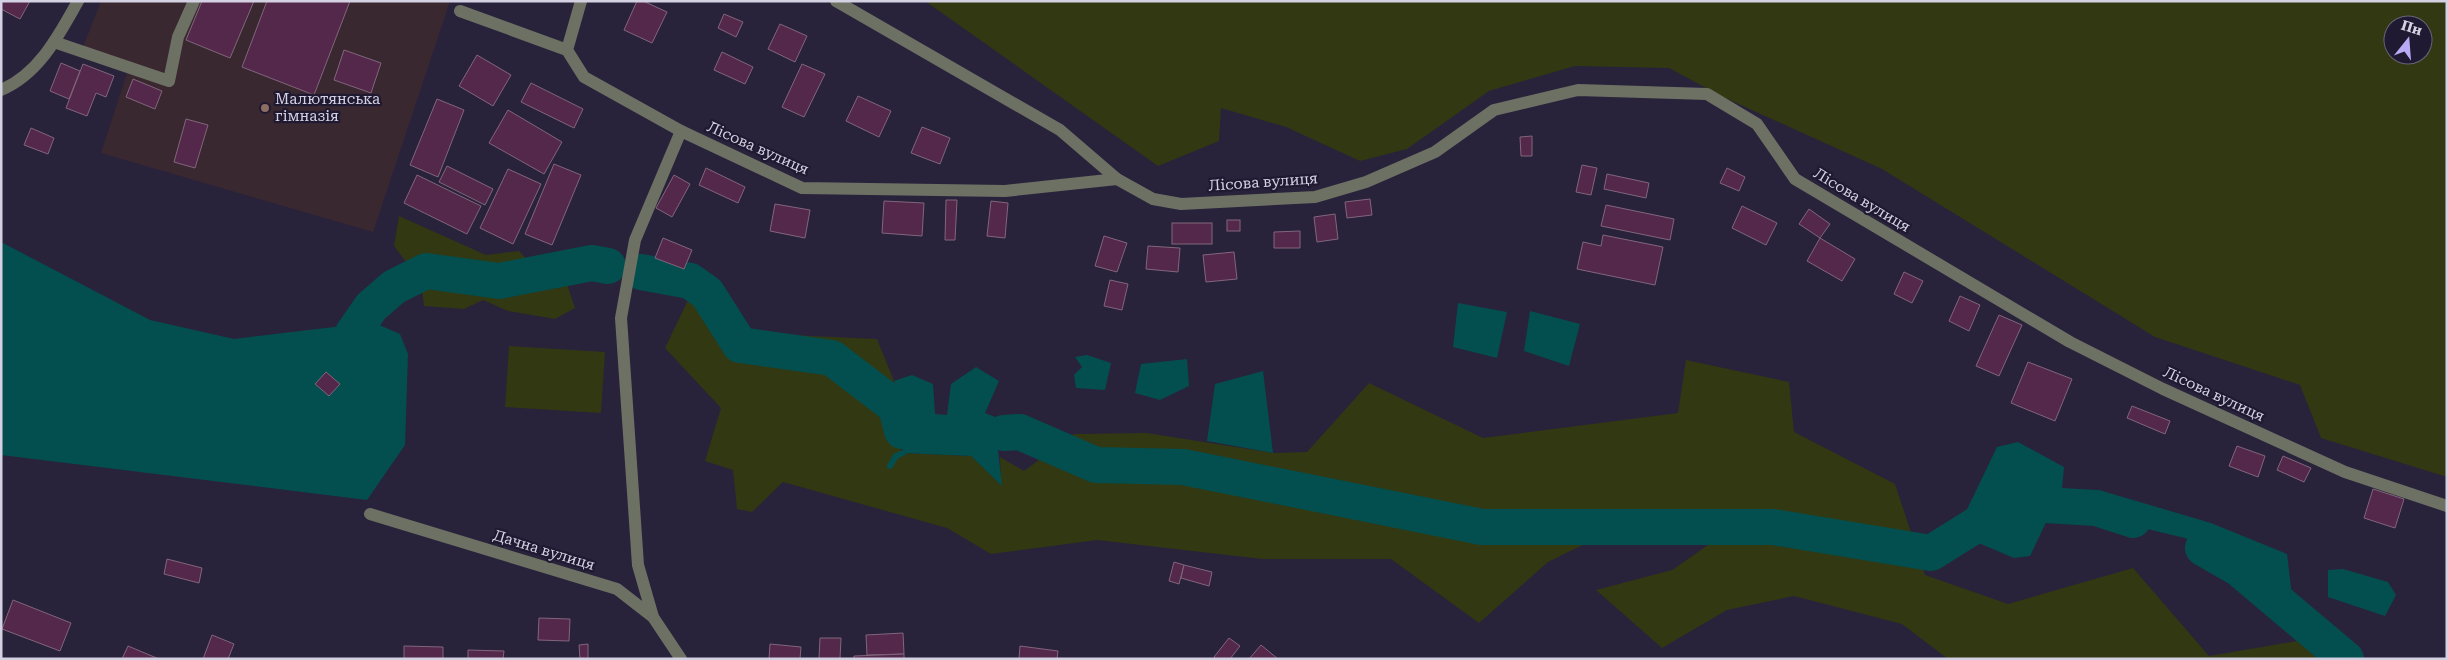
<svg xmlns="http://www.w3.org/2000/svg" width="2448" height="660" viewBox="0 0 2448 660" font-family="'Roboto Serif',serif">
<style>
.education{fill:#3a2831}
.green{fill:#323812;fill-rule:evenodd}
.water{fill:#034f4f}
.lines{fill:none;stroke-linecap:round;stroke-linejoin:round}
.stream{stroke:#034f4f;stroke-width:6}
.river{stroke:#034f4f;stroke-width:36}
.building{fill:#53284b;stroke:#81667b}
.minor{stroke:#6d7164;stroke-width:12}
.education-dot{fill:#8d6e63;stroke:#1f1931;stroke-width:2}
.labels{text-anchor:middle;stroke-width:4.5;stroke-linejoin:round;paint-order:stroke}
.poi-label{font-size:15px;fill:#d4d1e2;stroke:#1f1931;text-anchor:start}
.street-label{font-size:15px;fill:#d4d1e2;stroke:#1f1931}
</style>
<rect width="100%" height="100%" fill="#29223b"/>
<polygon class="education" points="101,1 450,1 373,232 101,153 130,64 83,47"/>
<g class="green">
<path d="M925 1H2447V477L2321 438 2300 385 2155 337 1882 169 1721 96 1669 68 1575 66 1489 91 1407 149 1360 161 1286 127 1221 108 1219 141 1158 166ZM2393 25H2423V55H2393Z"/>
<polygon points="399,216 486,255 519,251 532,265 537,283 567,284 575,308 555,319 508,311 483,300 464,309 424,306 421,282 394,246"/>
<polygon points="710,277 746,333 877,339 894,381 876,411 903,453 971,456 1001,485 1000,457 1024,471 1074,434 1147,433 1273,453 1307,452 1369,383 1483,438 1678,413 1686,360 1789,382 1794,432 1895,484 1925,575 2008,604 2133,568 2209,656 2303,640 2323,659 1948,659 1902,624 1794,596 1727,610 1662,648 1596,590 1672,570 1727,532 1656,509 1548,562 1479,623 1391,559 1262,559 1097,540 991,554 947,528 783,482 752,512 737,509 733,470 705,461 721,408 665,348 689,298"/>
<polygon points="509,346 605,352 601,413 505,407"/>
</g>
<g class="water">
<polygon points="1,242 150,320 234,339 351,325 376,296 389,294 377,324 400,334 408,354 405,445 367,500 1,455"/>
<polygon points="1458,303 1507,312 1497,358 1453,347"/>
<polygon points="1530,311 1580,324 1569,366 1524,351"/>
<polygon points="1087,355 1111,363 1105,390 1076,388 1074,375 1082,367 1075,357"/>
<polygon points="1187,359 1189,386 1160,400 1135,393 1141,364"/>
<polygon points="976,367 999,381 985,413 1059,442 1038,449 997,441 1002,486 971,456 903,453 894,381 912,375 933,384 935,414 947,415 951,384"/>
<polygon points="1263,371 1273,453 1207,441 1215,384"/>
<polygon points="2018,442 2064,467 2062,489 2030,556 2014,558 1969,539 1960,524 1997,447"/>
<polygon points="2099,490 2211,523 2287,554 2292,596 2280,595 2185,538 2088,515 2083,502"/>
<polygon points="2343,569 2388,582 2396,595 2385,616 2328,597 2328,570"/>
</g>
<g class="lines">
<polyline class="stream" points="890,466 896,456 903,453"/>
<g class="river">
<polyline points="641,272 690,281 707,293 740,345 832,358 896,407 902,431 940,434"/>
<polyline points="353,333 371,307 394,287 426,271 499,281 592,263 608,266"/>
<polyline points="1004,433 1020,432 1096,465 1183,467 1482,527 1773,527 1931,553 2011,503 2096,508 2133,520"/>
<polyline points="2203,548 2238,568 2346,659"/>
</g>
</g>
<g class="building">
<polygon points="1,1 30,1 20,19 1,9"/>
<polygon points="202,1 254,1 230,58 186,40"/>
<polygon points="267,1 350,1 314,95 242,67"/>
<polygon points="637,1 643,1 667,12 652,43 624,30"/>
<polygon points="724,14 743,22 736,37 718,28"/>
<polygon points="780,24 807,36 795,62 768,49"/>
<polygon points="344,50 381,63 371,93 334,80"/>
<polygon points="722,52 753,67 745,84 714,70"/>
<polygon points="477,55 511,75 493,106 459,86"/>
<polygon points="61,63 80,71 69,99 50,91"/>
<polygon points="83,64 114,76 106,97 96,93 87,116 66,108"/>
<polygon points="802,64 825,74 804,117 782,107"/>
<polygon points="133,79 162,91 155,109 126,97"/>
<polygon points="531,83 583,109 574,128 521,102"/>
<polygon points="858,96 891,111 879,137 846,121"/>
<polygon points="437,99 464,110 438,177 410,165"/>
<polygon points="508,110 562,142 544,174 489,143"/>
<polygon points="186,119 208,125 195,168 174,162"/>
<polygon points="922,127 950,138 940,164 911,153"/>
<polygon points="31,128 54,138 48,154 24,145"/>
<polygon points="1532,136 1532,156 1521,156 1520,137"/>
<polygon points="554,164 581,175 552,245 525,234"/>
<polygon points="1582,165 1597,168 1591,195 1576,192"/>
<polygon points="447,166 493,189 485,205 439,182"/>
<polygon points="706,168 745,187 738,203 699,185"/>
<polygon points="1727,168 1745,177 1739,191 1720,183"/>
<polygon points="508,169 541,184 513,244 480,228"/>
<polygon points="1607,174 1649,183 1646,198 1604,189"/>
<polygon points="417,175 481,206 467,234 404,203"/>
<polygon points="674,175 690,184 672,217 656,208"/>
<polygon points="1370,199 1372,215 1347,218 1345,202"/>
<polygon points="946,200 957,200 955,240 945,240"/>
<polygon points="884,201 924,203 922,236 882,233"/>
<polygon points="991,201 1008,203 1005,238 987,236"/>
<polygon points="775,204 810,210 805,238 770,231"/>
<polygon points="1606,205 1674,219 1670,240 1601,226"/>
<polygon points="1742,206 1777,223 1766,245 1732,228"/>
<polygon points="1809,209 1830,224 1820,238 1799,224"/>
<polygon points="1335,214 1338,239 1317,242 1314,217"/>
<rect x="1227" y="220" width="13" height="11"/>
<rect x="1172" y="223" width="40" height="21"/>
<polygon points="1300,231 1300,248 1274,248 1274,232"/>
<polygon points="1603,235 1663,247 1655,285 1577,269 1583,242 1601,246"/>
<polygon points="1104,236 1127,243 1117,272 1095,266"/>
<polygon points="663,238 692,250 684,269 655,258"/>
<polygon points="1820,238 1855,259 1842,281 1807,261"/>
<polygon points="1148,246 1180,248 1178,272 1146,269"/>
<polygon points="1234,252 1237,279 1206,282 1203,255"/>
<polygon points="1904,272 1923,281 1912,303 1894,294"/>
<polygon points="1110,280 1128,284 1122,310 1104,306"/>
<polygon points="1960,296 1980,305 1969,331 1949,321"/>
<polygon points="1999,315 2022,325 1999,376 1976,366"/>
<polygon points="2028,362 2072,379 2055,421 2011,403"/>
<polygon points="326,372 340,384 329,396 315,384"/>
<polygon points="2132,406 2170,421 2165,434 2127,418"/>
<polygon points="2237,446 2265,456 2258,477 2229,466"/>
<polygon points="2283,456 2311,468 2304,482 2277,470"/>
<polygon points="2373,489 2404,499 2395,528 2364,518"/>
<polygon points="167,559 202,568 199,583 164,574"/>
<polygon points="1174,562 1184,565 1179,584 1169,581"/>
<polygon points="1184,565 1212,572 1209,586 1181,578"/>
<polygon points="13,600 71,623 60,651 2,629"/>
<polygon points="539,618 570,619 569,641 538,640"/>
<polygon points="903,633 904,654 867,655 866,635"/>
<polygon points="212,635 234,644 228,659 203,659"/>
<polygon points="820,638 841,638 840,659 819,659"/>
<polygon points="1229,638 1240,646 1230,659 1216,659 1214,657"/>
<polygon points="588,644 588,659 580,659 579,645"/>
<polygon points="770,644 801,647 800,659 769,659"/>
<polygon points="1261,645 1278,659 1249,659"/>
<polygon points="128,646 159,659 122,659"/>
<polygon points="404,646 443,647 443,659 404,659"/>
<polygon points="1020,646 1058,651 1057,659 1019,659"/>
<polygon points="468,650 504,651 503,659 468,659"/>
<polygon points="904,654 904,659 854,659 854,656"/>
</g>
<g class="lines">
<g class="minor">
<polyline points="836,1 1060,130 1117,179 1153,199 1181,204 1315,197 1366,182 1435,152 1494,110 1578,90 1707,94 1757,124 1795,179 2070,342 2163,389 2345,472 2447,506"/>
<polyline points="460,11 567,50 584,77 681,131 802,188 1005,191 1117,179"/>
<polyline points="54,42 169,81 178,37 194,1"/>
<polyline points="567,50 581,1"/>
<path d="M1 90C39 74 59 35 78 1"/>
<polyline points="370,514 617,589 653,617 681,659"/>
<polyline points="653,617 638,565 621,318 635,240 681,131"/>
</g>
</g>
<circle class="education-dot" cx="265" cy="108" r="5"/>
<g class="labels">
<g class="poi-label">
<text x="275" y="104">Малютянська<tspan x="275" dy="17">гімназія</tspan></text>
</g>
<g class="street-label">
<text transform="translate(758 148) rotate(24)" y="5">Лісова вулиця</text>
<text transform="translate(1263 182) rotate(-4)" y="5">Лісова вулиця</text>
<text transform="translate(1862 200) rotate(31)" y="5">Лісова вулиця</text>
<text transform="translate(2214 394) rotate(25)" y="5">Лісова вулиця</text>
<text transform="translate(544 550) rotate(17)" y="5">Дачна вулиця</text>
</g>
</g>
<rect width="2448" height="660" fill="none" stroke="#d4d1e2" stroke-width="5"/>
<g transform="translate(2408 40) rotate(17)"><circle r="24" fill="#1f1931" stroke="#676378"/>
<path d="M0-4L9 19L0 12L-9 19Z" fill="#baaaf6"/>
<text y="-8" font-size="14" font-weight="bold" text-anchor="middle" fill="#d4d1e2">Пн</text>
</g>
</svg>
